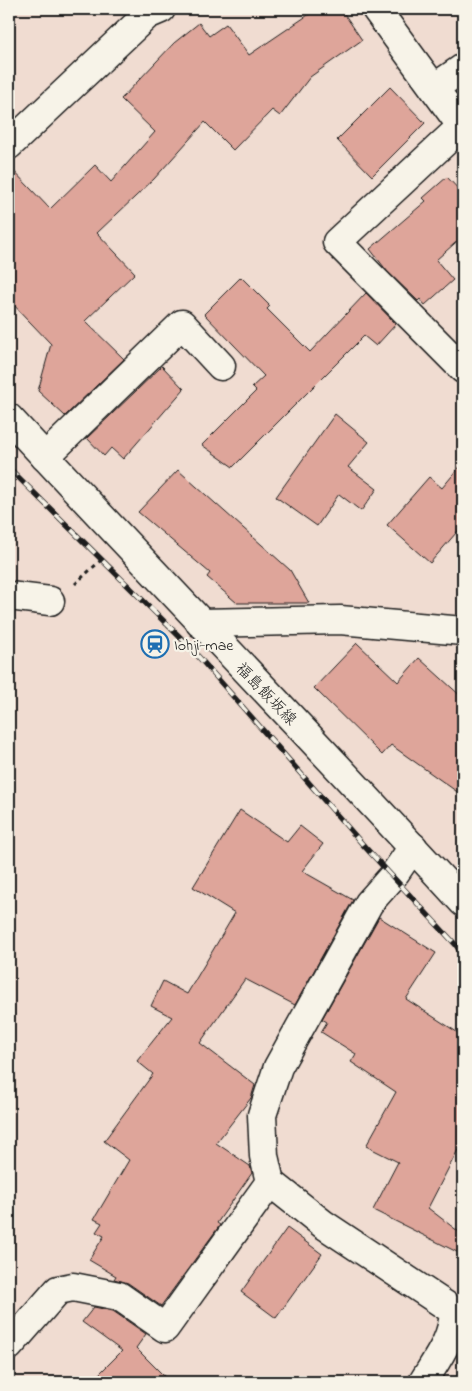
<svg xmlns="http://www.w3.org/2000/svg" width="472" height="1391" viewBox="0 0 472 1391" font-family="'Indie Flower','Klee One',sans-serif">
<style>
.building{fill:#dea59a;stroke:#1c1c1c}
.lines{fill:none;stroke-linecap:round;stroke-linejoin:round}
.street-casing{stroke:#1c1c1c;stroke-width:31}
.primary-casing{stroke:#1c1c1c;stroke-width:31}
.path{stroke:#1c1c1c;stroke-width:3;stroke-dasharray:4 4;stroke-linecap:butt}
.street{stroke:#f7f3e8;stroke-width:28}
.primary{stroke:#f7f3e8;stroke-width:28}
.rail-casing{stroke:#1c1c1c;stroke-width:5.5}
.rail{stroke:#f7f3e8;stroke-width:4;stroke-dasharray:11;stroke-linecap:butt}
.labels{text-anchor:middle;stroke-width:4.5;stroke-linejoin:round;paint-order:stroke}
.poi-label{font-size:16px;fill:#1c1c1c;stroke:#f7f3e8;text-anchor:start}
.street-label{font-size:16px;fill:#1c1c1c;stroke:#f7f3e8}
</style>
<rect width="100%" height="100%" fill="#f0dcd1"/>
<filter id="ink" filterUnits="userSpaceOnUse"><feTurbulence type="fractalNoise" baseFrequency=".02" numOctaves="2"/><feDisplacementMap in="SourceGraphic" scale="10" xChannelSelector="R" yChannelSelector="G"/><feConvolveMatrix kernelMatrix="1 2 1 2 8 2 1 2 1" color-interpolation-filters="sRGB"/></filter>
<g filter="url(#ink)">
<g class="building">
<polygon points="317,9 341,9 362,40 310,77 280,116 272,110 233,150 205,122 154,179 97,233 135,273 85,321 124,359 65,416 38,391 51,344 9,300 9,166 50,209 95,165 111,182 155,132 121,99 174,43 199,23 209,36 226,24 249,55"/>
<polygon points="390,87 425,123 372,176 337,140"/>
<polygon points="447,177 463,194 463,236 436,260 453,280 425,305 420,299 418,301 387,271 370,249 426,201 423,198"/>
<polygon points="241,277 270,306 267,309 310,352 366,293 396,324 376,346 364,336 233,467 202,445 256,391 252,387 264,376 204,314"/>
<polygon points="162,366 184,389 123,459 111,448 104,456 87,438"/>
<polygon points="335,414 369,442 348,467 377,489 361,511 339,494 317,526 276,497"/>
<polygon points="463,463 463,525 430,563 387,525 429,477 442,488"/>
<polygon points="178,470 290,570 309,603 237,603 207,577 210,573 138,512"/>
<polygon points="357,643 398,682 419,658 463,698 463,796 391,745 382,755 314,688"/>
<polygon points="240,810 287,842 300,826 323,844 302,871 353,900 295,1005 245,979 200,1043 255,1085 251,1098 216,1143 250,1166 252,1173 217,1223 220,1225 161,1306 128,1283 114,1279 116,1276 89,1260 104,1236 96,1232 102,1223 94,1219 129,1160 104,1141 153,1074 137,1061 172,1017 151,1006 163,981 187,994 235,913 193,887"/>
<polygon points="379,917 436,953 406,999 463,1036 463,1140 428,1208 463,1235 463,1255 373,1210 398,1162 366,1146 396,1092 351,1062 356,1054 321,1032 327,1022 322,1019"/>
<polygon points="287,1228 322,1254 276,1318 241,1292"/>
<polygon points="94,1307 113,1311 146,1334 136,1348 170,1382 91,1382 122,1351 82,1322"/>
</g>
<g class="lines">
<g class="street-casing">
<g id="street">
<polyline points="376,9 463,128"/>
<polyline points="434,88 463,68"/>
<polyline points="462,126 337,242 463,369"/>
<polyline points="9,145 147,15 161,9"/>
<polyline points="45,457 182,324 221,366"/>
<polyline points="9,596 50,601"/>
<polyline points="200,623 340,620 463,631"/>
<path d="M270 1182 323 1224 454 1311C453 1339 437 1359 423 1382"/>
<polyline points="9,1346 58,1290 73,1287 119,1296 165,1328 270,1182 264,1156 262,1115 278,1067 369,903 393,876 413,847"/>
</g>
</g>
<g class="primary-casing">
<path id="primary" d="M9 418C159 580 314 739 463 902"/>
</g>
<polyline class="path" points="75,584 100,561"/>
<use href="#street" class="street"/>
<use href="#primary" class="primary"/>
<g class="rail-casing">
<polyline id="rail" points="9,468 190,647 365,847 456,945 463,956"/>
</g>
<use href="#rail" class="rail"/>
</g>
</g>
<defs>
<g id="station-ring" transform="scale(1.4375)"><circle r="9.5" fill="#f7f3e8" stroke="#1f6fb2" stroke-width="1.5"/><path d="M-3-6H3Q5-6 5-4V2Q5 4 3 4L4.5 6H3L1.5 4h-3L-3 6H-4.5L-3 4Q-5 4-5 2V-4Q-5-6-3-6ZM-3.5-4v3h7v-3ZM-3.5 1v1.5H-2V1ZM2 1v1.5H3.5V1Z" fill="#1f6fb2"/></g>
</defs>
<g fill-rule="evenodd">
<use href="#station-ring" x="155" y="644"/>
</g>
<g class="labels">
<g class="poi-label">
<text x="174" y="650">Iohji-mae</text>
</g>
<g class="street-label">
<text transform="translate(267 693) rotate(46)" y="6">福島飯坂線</text>
</g>
</g>
<rect width="472" height="1391" fill="none" stroke="#f7f3e8" stroke-width="30"/>
<rect x="15" y="15" width="442" height="1361" fill="none" stroke="#1c1c1c" stroke-width="2" filter="url(#ink)"/>
</svg>
